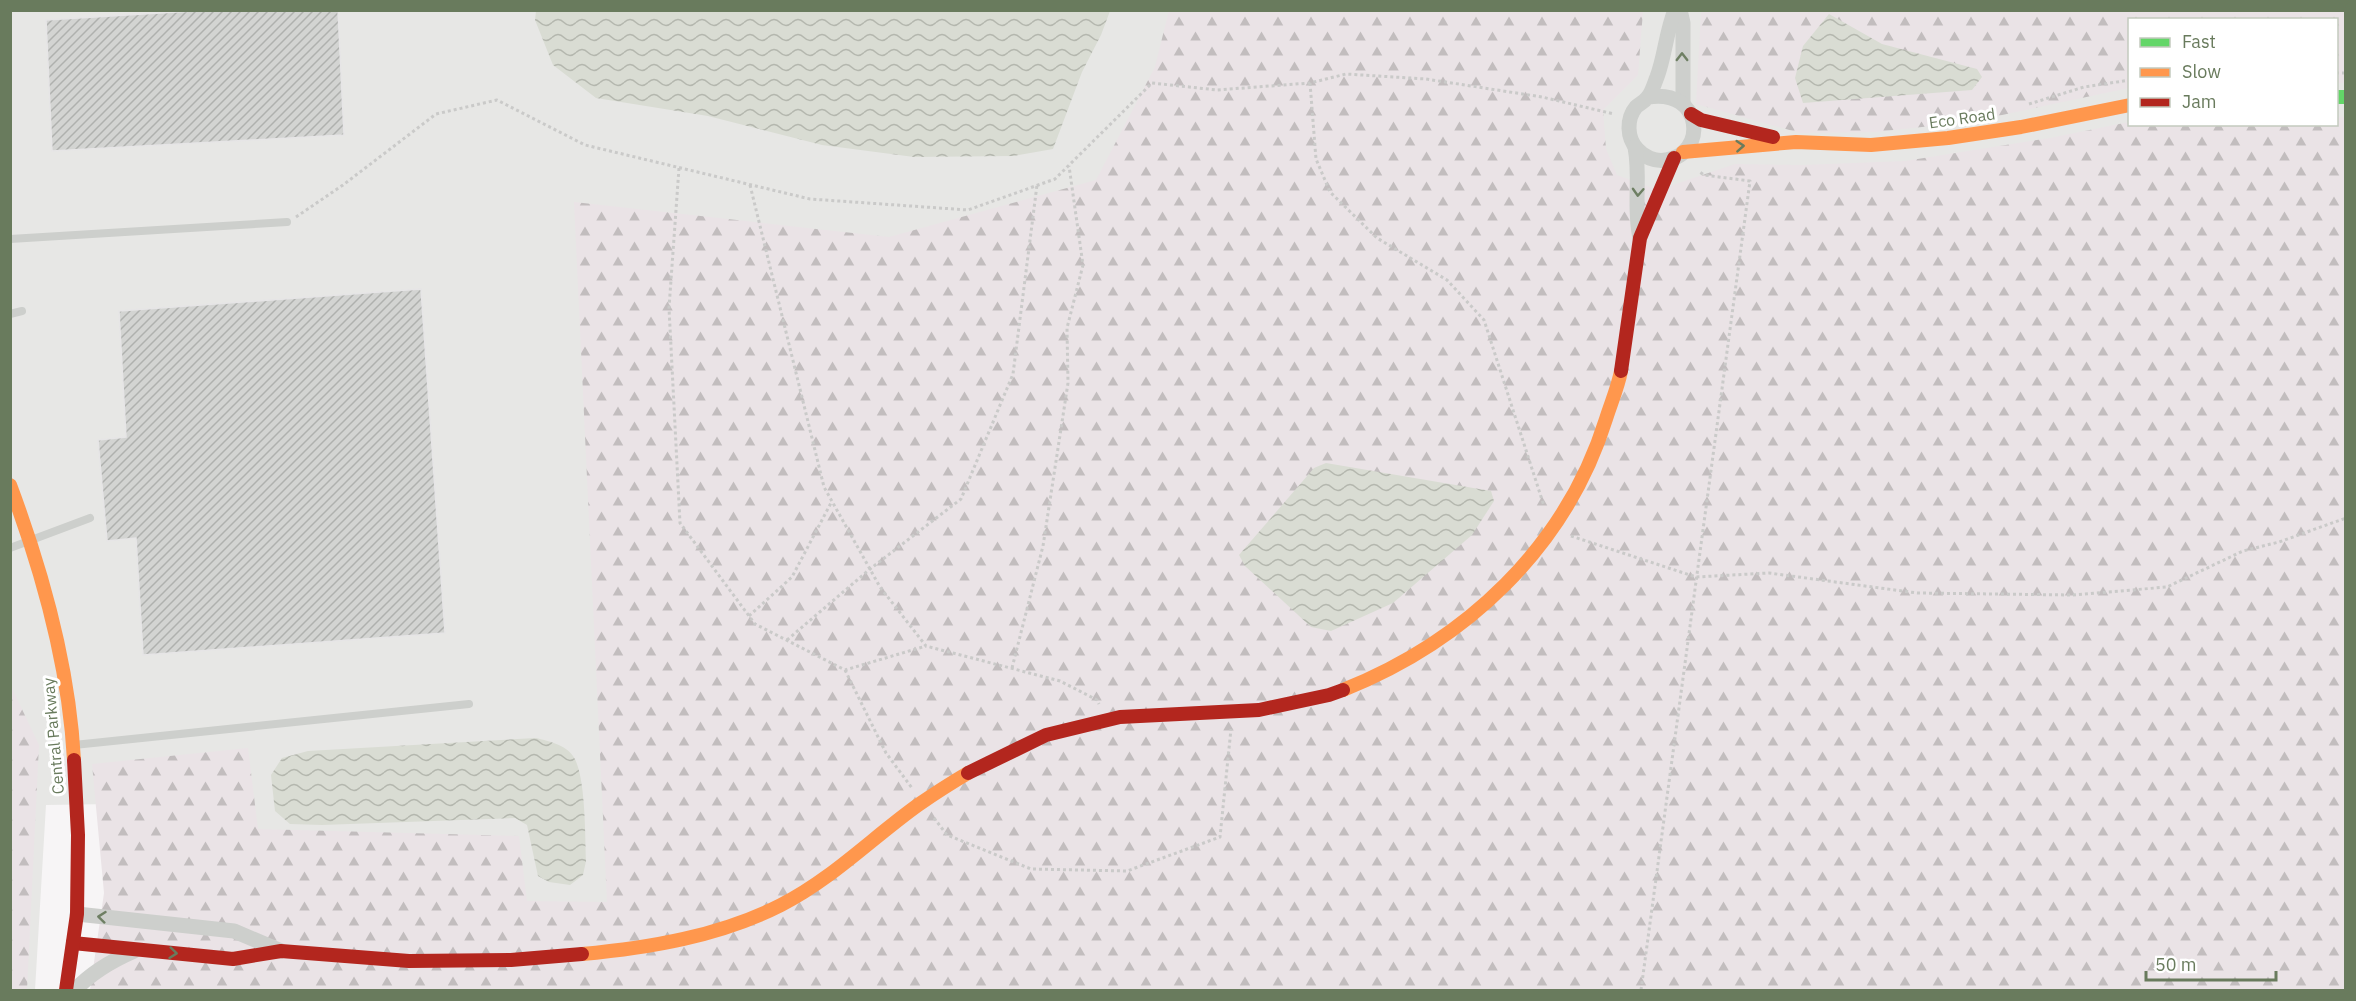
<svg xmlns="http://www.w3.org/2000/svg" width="2356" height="1001" viewBox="0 0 2356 1001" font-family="'IBM Plex Sans',sans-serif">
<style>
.built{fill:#e7e7e5;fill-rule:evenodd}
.forest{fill:url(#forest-firs)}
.water{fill:url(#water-waves)}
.building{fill:url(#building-hatch);stroke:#e6e5e6;stroke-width:1.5}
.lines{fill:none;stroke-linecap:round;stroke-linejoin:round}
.path{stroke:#cacac9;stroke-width:3;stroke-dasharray:3 3;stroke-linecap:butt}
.lane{stroke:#cdcfcc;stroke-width:8}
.street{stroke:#cdcfcc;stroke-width:15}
.fast{stroke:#63d668;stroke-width:14}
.slow{stroke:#ff974d;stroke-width:14}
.jam{stroke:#b3261e;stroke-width:14}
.oneway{stroke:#6e7f63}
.oneway2{stroke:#697b5d}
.labels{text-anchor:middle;stroke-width:6;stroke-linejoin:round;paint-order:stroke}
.street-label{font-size:16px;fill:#697b5d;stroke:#fff}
</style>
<defs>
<pattern id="forest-firs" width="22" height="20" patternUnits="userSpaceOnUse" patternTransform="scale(1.5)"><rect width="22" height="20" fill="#eae3e6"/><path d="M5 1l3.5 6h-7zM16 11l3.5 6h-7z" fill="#c2bdbe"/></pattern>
<pattern id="water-waves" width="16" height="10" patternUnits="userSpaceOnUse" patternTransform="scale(1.5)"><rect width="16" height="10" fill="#d9dcd3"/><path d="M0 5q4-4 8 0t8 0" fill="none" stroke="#b4b7ae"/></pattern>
<pattern id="building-hatch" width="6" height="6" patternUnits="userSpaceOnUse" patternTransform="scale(1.5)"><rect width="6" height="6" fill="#d3d4d2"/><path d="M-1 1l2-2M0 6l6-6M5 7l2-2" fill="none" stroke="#afb1ae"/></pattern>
</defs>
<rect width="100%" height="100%" fill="#f7f5f6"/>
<path class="built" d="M10 11H2345V990H107L112 804 46 805 35 990H11ZM2130 20H2336V124H2130Z"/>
<g class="forest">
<polygon points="1169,10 1643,11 1638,75 1603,110 1606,149 1617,175 1658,190 1735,164 1803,165 1905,161 2050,138 2129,122 2130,124 2336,124 2337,117 2345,117 2345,990 90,990 104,893 92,764 248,748 258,829 519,836 527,901 607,902 574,202 889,237 1096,180 1155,67"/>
<polygon points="1701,11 2345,11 2345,83 2337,83 2336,20 2130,20 2129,88 1969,122 1875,132 1800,133 1696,104"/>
<polygon points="11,686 39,745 27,990 11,990"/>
</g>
<g class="water">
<polygon points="536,11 536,10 1110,11 1101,35 1082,72 1053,149 1013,156 914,157 822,145 708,116 596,98 553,65 535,20"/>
<polygon points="1829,14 1882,44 1977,69 1982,77 1972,90 1803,103 1795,78 1803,46"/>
<polygon points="1326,463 1491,491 1494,501 1472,535 1393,603 1331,631 1311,627 1245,566 1239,555 1314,468"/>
<path d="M536 738C548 741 566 745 573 756 586 774 585 837 586 861L583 875 570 885 549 882 538 876 527 825 515 818 322 825 290 824 275 811 271 775 282 758 308 751Z"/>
</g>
<g class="building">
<polygon points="209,10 338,10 344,135 52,151 46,20"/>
<polygon points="421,289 445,633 143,655 136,538 107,541 98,440 126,437 119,311"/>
</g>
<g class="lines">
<g class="path">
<polyline points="2336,73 2346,73"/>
<polyline points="1310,83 1316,159 1330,192 1377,238 1447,280 1484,320 1544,506"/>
<polyline points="2029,104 2084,87 2130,80"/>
<polyline points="679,168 669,308 680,523 755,624 845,670 926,646"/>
<polyline points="750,185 824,487 880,587 926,646 1060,681 1097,700 1099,704"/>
<polyline points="296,217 343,185 436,114 497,100 585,145 810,199 968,210 1055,179 1152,83 1217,90 1310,83 1346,74 1426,79 1542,97 1614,114"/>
<polyline points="1571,536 1696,577 1769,573 1917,593 2072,595 2167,587 2243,551 2279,542 2346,518"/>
<polyline points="749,616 792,577 832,501"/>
<polyline points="787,640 870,569 961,499 1013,374 1037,185"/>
<polyline points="1012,668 1043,546 1068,383 1067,328 1083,265 1069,166"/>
<polyline points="845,670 886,753 912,788"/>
<polyline points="934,818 947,835 1031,869 1127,871 1220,837 1231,729"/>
<polyline points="1641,990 1750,181 1704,175 1698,171"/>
</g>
<g class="lane">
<polyline points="10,239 287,222"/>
<polyline points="10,314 22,311"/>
<polyline points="10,548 90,518"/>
<polyline points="74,745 469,704"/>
</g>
<g class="street">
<polyline points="1680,10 1683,23 1683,103"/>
<path d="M1648 97C1704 88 1707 155 1666 160 1655 162 1644 157 1637 149 1627 138 1626 119 1636 107 1639 104 1644 102 1647 98 1652 93 1654 84 1657 77 1665 56 1666 32 1675 10"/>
<path d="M1635 147C1641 179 1633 206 1640 238"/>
<polyline points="77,914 234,931 281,951"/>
<path d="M75 990C92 972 111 961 134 951"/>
</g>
<polyline class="fast" points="2336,97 2346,97"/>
<g class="slow">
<polyline points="1683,152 1796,142 1871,145 1948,138 2021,127 2130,105"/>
<path d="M10 485C43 573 69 666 74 760"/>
<path d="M1343 690C1466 641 1566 547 1606 419 1611 403 1618 387 1621 371"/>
<path d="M582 954C649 948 720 936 781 905 832 879 872 838 918 805 934 794 951 783 968 773"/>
</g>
<g class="jam">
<polyline points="1691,114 1701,120 1773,137"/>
<polyline points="1621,371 1640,238 1674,158"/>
<polyline points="968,773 1046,735 1120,717 1259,710 1329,695 1343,690"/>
<polyline points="73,943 233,959 281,951 409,961 511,960 582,954"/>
<polyline points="66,990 77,914 78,835 74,760"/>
</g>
</g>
<defs><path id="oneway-chevron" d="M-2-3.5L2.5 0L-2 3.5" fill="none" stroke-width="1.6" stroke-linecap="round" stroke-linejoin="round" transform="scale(1.5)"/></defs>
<g class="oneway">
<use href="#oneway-chevron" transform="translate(1682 57) rotate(-90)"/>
<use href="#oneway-chevron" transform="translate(1638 192) rotate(93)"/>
<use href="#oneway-chevron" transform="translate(102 917) rotate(-174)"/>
</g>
<g class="oneway2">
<use href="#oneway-chevron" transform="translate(1740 146) rotate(-4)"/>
<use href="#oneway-chevron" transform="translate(173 953) rotate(6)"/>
</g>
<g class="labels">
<g class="street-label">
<text transform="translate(1962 118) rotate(-8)" y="6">Eco Road</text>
<text transform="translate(53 736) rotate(-95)" y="6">Central Parkway</text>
</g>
</g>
<rect width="2356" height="1001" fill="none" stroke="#697b5d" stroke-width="24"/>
<rect x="2128" y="18" width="210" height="108" fill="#ffffff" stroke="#c3cabe" stroke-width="1.5"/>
<rect x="2140" y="38" width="30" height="9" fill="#63d668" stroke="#c3cabe" stroke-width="1.5"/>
<text x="2182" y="48" font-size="18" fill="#697b5d">Fast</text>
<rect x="2140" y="68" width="30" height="9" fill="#ff974d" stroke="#c3cabe" stroke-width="1.5"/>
<text x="2182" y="78" font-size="18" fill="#697b5d">Slow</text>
<rect x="2140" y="98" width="30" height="9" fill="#b3261e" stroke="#c3cabe" stroke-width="1.5"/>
<text x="2182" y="108" font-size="18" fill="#697b5d">Jam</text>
<path d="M2146 971v9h130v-9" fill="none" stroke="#697b5d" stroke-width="3"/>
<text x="2155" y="971" font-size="18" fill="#697b5d" stroke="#ffffff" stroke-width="4.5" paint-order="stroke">50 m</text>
</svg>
